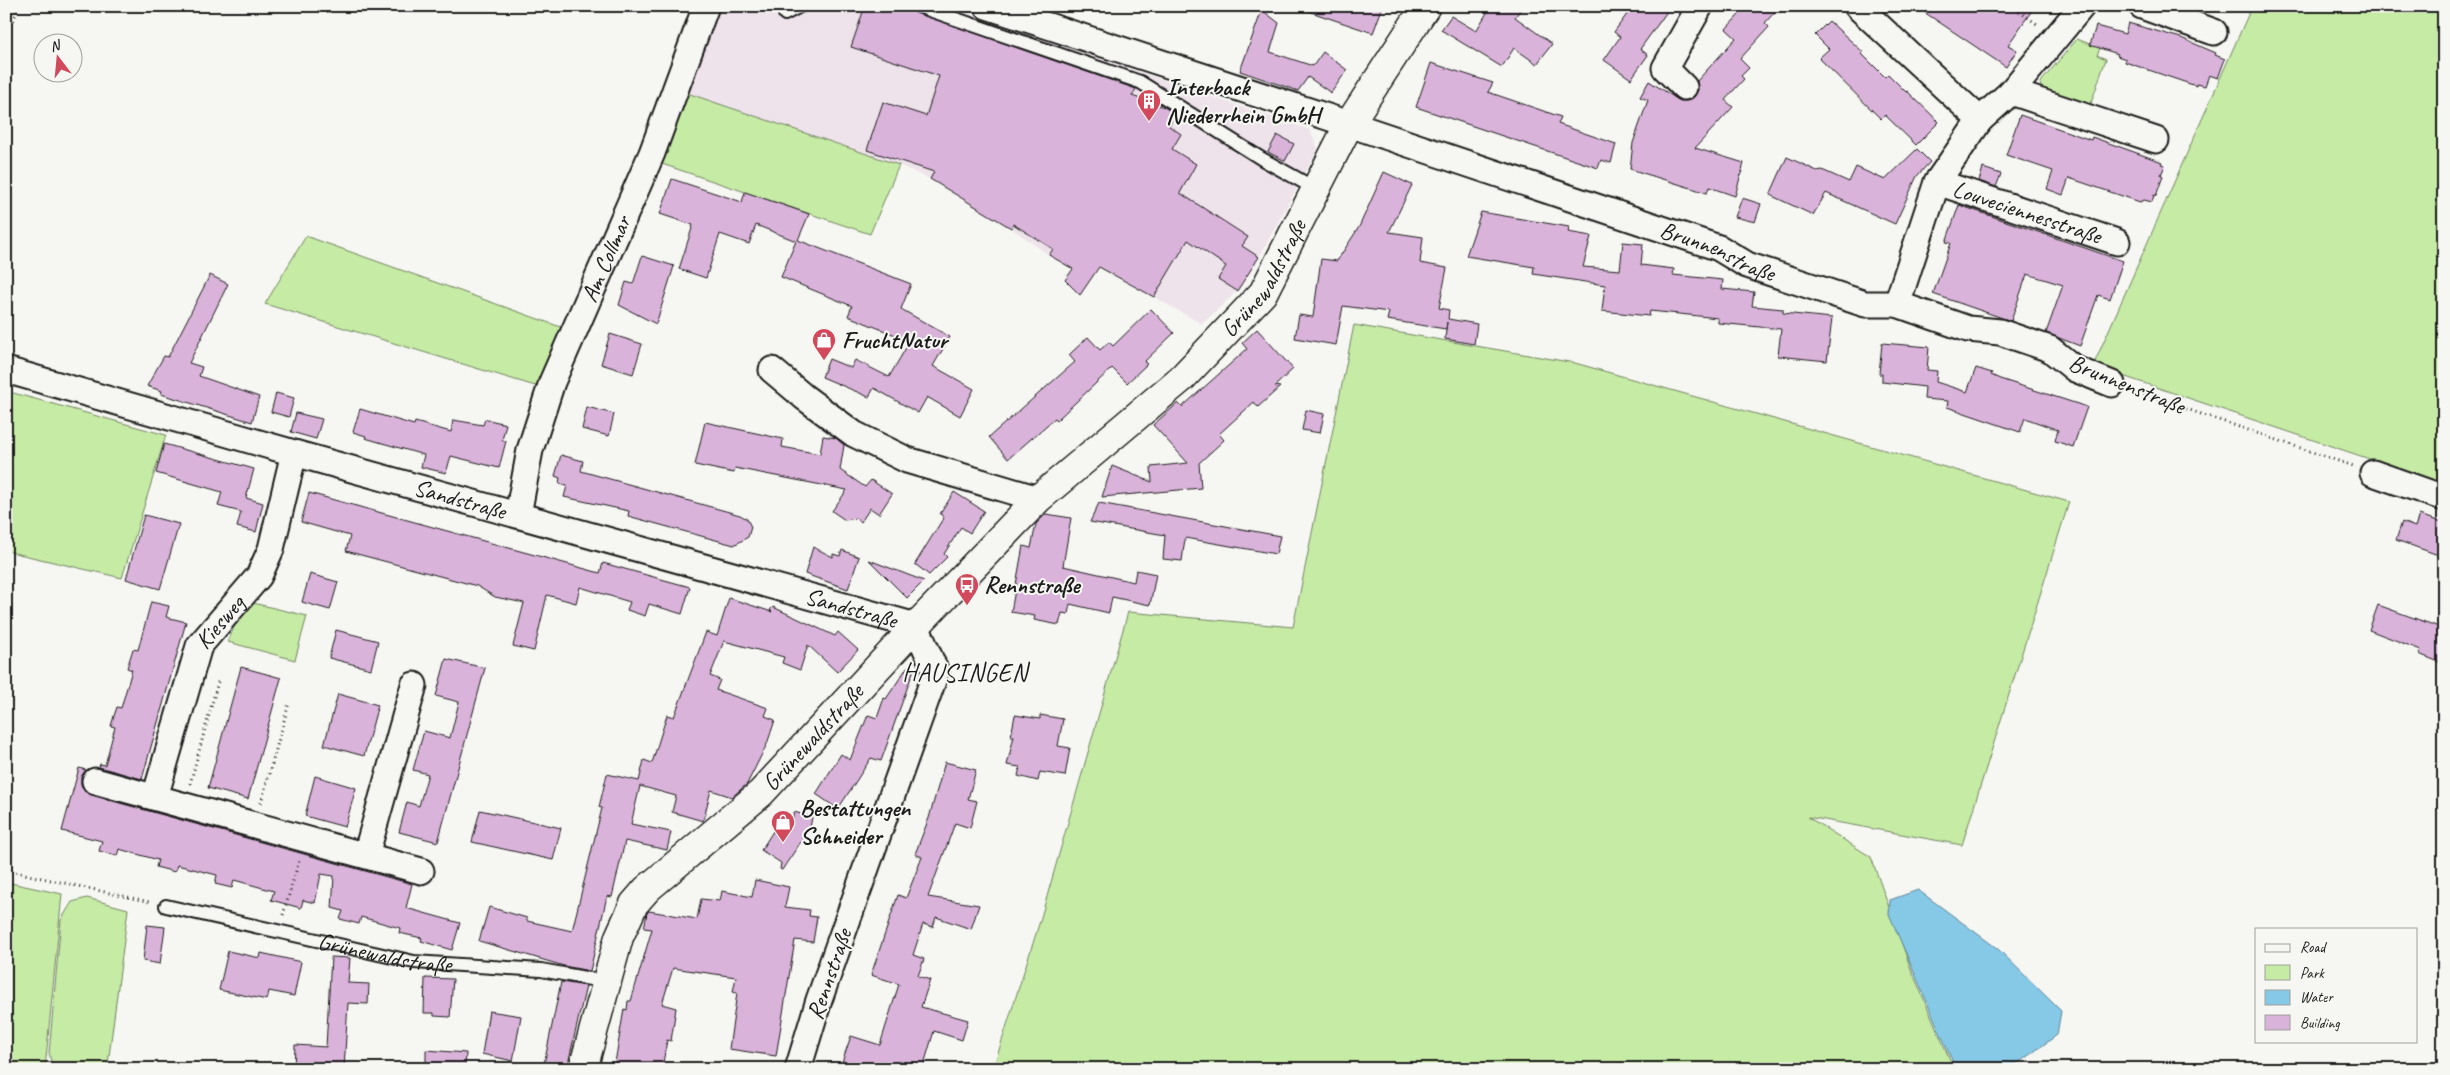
<svg xmlns="http://www.w3.org/2000/svg" width="2450" height="1075" viewBox="0 0 2450 1075" font-family="Caveat,sans-serif">
<style>
.built{fill:#eee2eb}
.green{fill:#c6eba5;stroke:#718460}
.water{fill:#86c9e7;stroke:#5c8496}
.building{fill:#dab3db;stroke:#1c1c1c}
.lines{fill:none;stroke-linecap:round;stroke-linejoin:round}
.lane-casing{stroke:#1c1c1c;stroke-width:16}
.street-casing{stroke:#1c1c1c;stroke-width:29}
.secondary-casing{stroke:#1c1c1c;stroke-width:31}
.path{stroke:#1c1c1c;stroke-width:3;stroke-dasharray:1 4;stroke-linecap:butt}
.lane{stroke:#f6f6f2;stroke-width:12}
.street{stroke:#f6f6f2;stroke-width:25}
.secondary{stroke:#f6f6f2;stroke-width:28}
.labels{text-anchor:middle;stroke-width:4;stroke-linejoin:round;paint-order:stroke}
.poi-label{font-size:24px;font-weight:bold;fill:#1c1c1c;stroke:#f6f6f2;text-anchor:start}
.street-label{font-size:24px;fill:#1c1c1c;stroke:#f6f6f2}
.neighbourhood-label{font-size:25px;letter-spacing:1px;fill:#1c1c1c;stroke:#f6f6f2}
</style>
<rect width="100%" height="100%" fill="#f6f6f2"/>
<filter id="ink" filterUnits="userSpaceOnUse"><feTurbulence type="fractalNoise" baseFrequency=".02" numOctaves="2"/><feDisplacementMap in="SourceGraphic" scale="10" xChannelSelector="R" yChannelSelector="G"/><feConvolveMatrix kernelMatrix="1 2 1 2 8 2 1 2 1" color-interpolation-filters="sRGB"/></filter>
<g filter="url(#ink)">
<polygon class="built" points="721,6 945,6 1310,130 1318,149 1259,257 1237,291 1202,324 1080,255 1049,255 1011,228 930,179 899,165 687,93"/>
<g class="green">
<polygon points="2252,6 2444,6 2444,484 2093,366"/>
<polygon points="2077,39 2100,48 2097,55 2106,59 2089,109 2043,94 2040,83"/>
<polygon points="687,93 899,165 870,234 659,163"/>
<polygon points="306,236 569,330 545,389 265,304"/>
<polygon points="1354,325 1575,363 2069,502 1962,845 1808,817 1871,857 1911,969 1954,1069 993,1069 1040,921 1128,612 1293,627"/>
<polygon points="6,391 166,435 122,578 6,551"/>
<polygon points="253,603 307,616 295,660 228,642 234,627"/>
<polygon points="6,882 62,894 45,1069 6,1069"/>
<polygon points="87,898 128,909 108,1064 100,1069 53,1069 49,1053 61,920 72,902"/>
</g>
<polygon class="water" points="1918,890 1998,949 2061,1011 2057,1035 2021,1061 2001,1069 1955,1067 1889,914 1890,900"/>
<g class="building">
<polygon points="865,6 898,6 912,11 1136,89 1132,96 1164,107 1175,114 1169,126 1181,134 1172,149 1196,164 1180,193 1248,237 1242,246 1259,257 1237,291 1218,279 1226,266 1188,240 1154,297 1099,267 1080,295 1065,280 1073,269 1049,255 1053,249 1013,224 1011,228 930,179 934,172 867,150 883,102 926,116 939,76 851,47"/>
<polygon points="1305,6 1383,6 1373,33 1305,10"/>
<polygon points="1491,6 1523,6 1515,17 1552,44 1537,64 1514,48 1502,67 1441,30 1451,16 1476,31"/>
<polygon points="1633,6 1671,6 1640,49 1648,55 1631,79 1604,60 1620,37 1614,32"/>
<polygon points="1747,6 1780,6 1765,23 1769,27 1740,59 1749,68 1741,76 1744,79 1725,100 1733,107 1695,148 1744,163 1735,196 1709,187 1707,193 1630,169 1633,143 1648,100 1640,97 1649,81 1680,101 1687,101 1694,97 1698,90 1697,81 1736,38 1726,29"/>
<polygon points="1915,6 2035,6 2008,45 2017,50 2006,67"/>
<polygon points="1262,10 1279,23 1270,52 1313,66 1323,52 1347,70 1331,93 1308,77 1298,91 1240,71"/>
<polygon points="1829,21 1863,52 1862,54 1885,77 1888,74 1906,92 1907,91 1939,122 1916,145 1885,115 1881,119 1819,58 1829,49 1815,35"/>
<polygon points="2128,23 2181,38 2216,53 2215,55 2225,59 2218,78 2209,75 2205,86 2196,84 2196,86 2125,62 2126,59 2117,56 2118,54 2090,45 2096,26 2125,34"/>
<polygon points="1431,63 1493,83 1488,92 1561,117 1558,124 1616,144 1611,163 1601,160 1598,168 1416,107"/>
<polygon points="2020,115 2091,140 2092,137 2162,162 2161,164 2165,165 2161,175 2163,176 2156,196 2154,195 2152,202 2144,200 2140,202 2069,178 2063,195 2047,189 2053,171 2006,155"/>
<polygon points="1277,135 1294,144 1285,161 1268,152"/>
<polygon points="1917,149 1930,162 1917,176 1895,224 1826,193 1813,215 1770,195 1787,157 1817,171 1822,170 1849,182 1856,167 1885,180"/>
<polygon points="1983,168 2001,174 1996,187 1979,181"/>
<polygon points="1384,172 1412,185 1389,232 1423,237 1420,263 1447,268 1439,308 1449,310 1448,319 1477,324 1474,344 1445,339 1447,322 1446,329 1387,320 1389,312 1343,306 1336,345 1295,338 1299,315 1313,317 1321,259 1337,261 1359,227"/>
<polygon points="672,179 742,202 745,192 809,214 798,240 911,284 901,309 950,337 933,366 974,389 960,416 927,397 918,413 874,388 869,397 822,377 829,359 851,368 855,360 889,377 910,341 848,316 852,306 781,277 796,241 756,225 749,244 720,234 706,278 679,269 693,225 660,214"/>
<polygon points="1742,198 1761,204 1755,222 1735,217"/>
<polygon points="1959,205 2123,261 2110,299 2098,295 2080,346 2046,333 2063,285 2027,274 2011,321 1933,294 1951,243 1946,242"/>
<polygon points="1481,212 1569,227 1568,232 1591,236 1583,267 1620,270 1623,242 1643,244 1641,265 1674,269 1673,275 1723,280 1722,289 1754,292 1752,306 1783,309 1783,313 1832,318 1827,361 1778,356 1781,329 1718,323 1718,318 1650,311 1649,316 1602,311 1605,285 1533,274 1534,267 1466,256"/>
<polygon points="642,256 674,266 656,324 619,305 626,282 633,284"/>
<polygon points="210,275 228,284 189,363 202,367 199,376 259,397 252,422 161,394 162,391 147,386 164,356 168,357"/>
<polygon points="1151,309 1174,333 1144,362 1147,364 1127,383 1112,368 1057,420 1055,418 1008,459 989,437 1075,362 1069,355 1088,337 1100,350 1109,342 1113,346"/>
<polygon points="1257,329 1293,369 1275,386 1280,387 1258,407 1254,402 1219,434 1224,440 1199,463 1201,488 1102,497 1112,466 1152,482 1151,467 1188,463 1153,425 1178,403 1182,407 1247,349 1242,343"/>
<polygon points="610,334 642,344 633,374 601,364"/>
<polygon points="1882,343 1929,347 1927,370 1937,371 1936,382 1967,392 1976,368 1992,373 1991,375 2000,379 2087,407 2073,447 2055,441 2058,430 2025,418 2020,432 1947,407 1948,401 1924,399 1925,387 1882,382 1882,374 1879,374"/>
<polygon points="276,393 294,398 289,417 271,412"/>
<polygon points="587,407 614,414 609,436 582,429"/>
<polygon points="360,409 414,425 415,422 451,432 453,420 483,425 485,419 506,424 502,440 506,441 499,468 451,456 446,473 421,467 424,455 365,438 366,436 353,432"/>
<polygon points="1306,410 1324,414 1320,433 1302,430"/>
<polygon points="296,413 322,419 316,439 291,432"/>
<polygon points="705,422 783,439 782,447 820,454 823,436 836,438 844,445 840,470 865,487 871,480 892,494 879,514 870,508 861,522 856,518 845,520 832,511 847,490 735,468 734,473 695,465"/>
<polygon points="164,444 254,469 246,498 263,503 256,532 237,527 241,512 218,506 222,492 156,473"/>
<polygon points="561,455 583,461 581,471 740,515 747,519 751,527 748,537 734,545 628,516 629,511 564,497 567,486 559,483 560,478 555,476"/>
<polygon points="954,492 984,511 970,533 961,527 944,554 947,557 929,575 915,564 944,517 940,514"/>
<polygon points="309,493 600,573 603,563 690,587 682,614 649,604 645,616 627,610 630,602 580,587 576,603 547,595 534,651 513,646 524,603 495,597 477,586 346,551 350,536 301,522"/>
<polygon points="1099,503 1280,536 1276,554 1185,538 1182,561 1163,559 1165,535 1090,522"/>
<polygon points="1046,514 1071,518 1063,566 1134,582 1136,570 1156,574 1150,605 1112,597 1109,613 1070,604 1068,614 1062,613 1059,625 1034,620 1035,616 1011,612 1023,546 1031,548 1036,524"/>
<polygon points="144,515 179,524 160,589 126,579"/>
<polygon points="2419,515 2444,523 2444,557 2396,540 2402,522 2415,527"/>
<polygon points="813,547 833,557 833,554 840,556 842,550 859,557 848,589 805,574"/>
<polygon points="869,560 924,581 907,598"/>
<polygon points="310,574 338,582 330,610 302,602"/>
<polygon points="729,598 772,612 770,610 773,607 835,636 838,632 858,650 837,672 808,645 800,670 782,663 784,657 724,641 710,676 720,680 716,690 768,708 765,716 775,720 767,744 747,784 732,797 711,790 703,821 672,812 676,796 640,786 631,824 671,832 667,850 625,841 612,897 607,896 590,971 564,966 479,941 489,907 527,918 527,921 572,931 602,808 599,807 607,774 639,781 644,760 652,763 667,715 674,717 706,632 717,636"/>
<polygon points="151,602 169,606 166,617 186,622 142,779 99,767 100,764 105,765 115,727 111,726 114,716 117,707 121,708 132,670 127,668 133,649 138,650"/>
<polygon points="2378,605 2439,627 2438,630 2444,633 2444,664 2419,654 2421,650 2369,630"/>
<polygon points="336,630 378,641 371,669 329,658"/>
<polygon points="446,659 485,668 438,842 399,832 407,802 419,806 428,774 413,770 424,731 450,738 459,702 436,696"/>
<polygon points="908,666 914,669 881,761 871,758 838,809 816,794 841,754 850,760 868,715 877,718 884,698 886,699"/>
<polygon points="241,667 281,678 248,799 208,788"/>
<polygon points="338,694 378,705 364,756 324,745"/>
<polygon points="1015,715 1040,719 1040,715 1063,719 1058,746 1070,748 1065,776 1040,772 1038,781 1018,776 1020,767 1007,765 1014,736 1011,736"/>
<polygon points="945,762 976,770 968,799 977,801 970,828 955,823 928,897 979,905 971,929 936,917 933,927 923,924 913,955 924,959 918,976 930,980 921,1007 968,1020 962,1040 934,1031 923,1068 842,1062 851,1036 880,1045 899,984 871,975 898,895 906,898 922,857 915,854 929,818"/>
<polygon points="79,768 86,770 81,777 81,784 84,791 91,795 412,884 406,908 460,923 452,950 421,941 422,938 399,933 400,928 361,917 359,924 340,919 343,911 332,908 334,876 321,874 315,903 303,900 301,908 271,900 274,891 234,880 232,888 215,884 217,875 177,865 175,872 156,867 158,860 119,849 117,856 99,851 102,841 62,831"/>
<polygon points="315,776 356,788 345,827 305,816"/>
<polygon points="480,810 561,828 553,860 472,842"/>
<polygon points="794,812 812,817 810,828 782,870 780,869 781,863 761,850 781,819 791,826"/>
<polygon points="755,880 789,887 785,907 810,910 809,916 817,917 813,942 795,940 776,1056 729,1049 737,993 733,992 736,977 673,968 662,1004 676,1008 671,1041 667,1040 662,1069 614,1069 624,1009 627,1010 628,1001 631,1001 652,929 644,928 647,913 649,911 697,919 701,899 720,901 722,891 752,897"/>
<polygon points="147,925 165,927 160,964 143,961"/>
<polygon points="228,951 260,958 261,953 301,962 294,996 269,991 267,1000 219,990"/>
<polygon points="331,957 350,958 348,983 369,984 368,1004 348,1003 344,1069 294,1069 295,1045 326,1047"/>
<polygon points="425,978 453,979 450,1017 434,1016 434,1013 424,1013"/>
<polygon points="561,982 586,986 567,1068 544,1064"/>
<polygon points="489,1011 521,1016 513,1061 482,1054"/>
<polygon points="426,1050 466,1053 465,1069 426,1069"/>
</g>
<g class="lines">
<g class="lane-casing">
<g id="lane">
<polyline points="918,6 1140,82 1262,159 1316,189"/>
<polyline points="785,14 800,6"/>
<path id="s1" d="M166 906 414 962 541 970 607 982"/>
</g>
</g>
<g class="street-casing">
<g id="street">
<path id="s2" d="M987 6 1349 124 1719 248 1747 265 1865 304H1897L1968 329 2000 332 2050 349 2075 369 2112 384"/>
<polyline points="1857,6 1980,120 1937,182 1897,304"/>
<polyline points="2142,6 2214,32"/>
<polyline points="1684,87 1665,68 1700,6"/>
<polyline points="2011,92 2156,140"/>
<polyline points="1980,120 2011,92 2082,6"/>
<path id="s3" d="M1937 182 2117 242"/>
<path id="s4" d="M6 370 294 453 916 626 936 672 819 1000 798 1069"/>
<polyline points="772,370 804,397 854,434 907,460 1038,499"/>
<polyline points="2373,473 2444,498"/>
<path id="s5" d="M518 515 530 450 552 382 652 153 706 6"/>
<polyline points="95,781 421,871"/>
<path id="s6" d="M155 797 199 646 259 576 271 549 294 453"/>
<polyline points="366,855 414,685"/>
</g>
</g>
<g class="secondary-casing">
<g id="secondary">
<path id="s7" d="M583 1069 619 937 634 904 647 889 761 793 916 626 1038 499 1182 378 1263 293 1349 124 1426 6"/>
</g>
</g>
<g class="path">
<polyline points="2011,6 2037,24"/>
<polyline points="6,34 20,6"/>
<polyline points="2134,391 2353,466"/>
<polyline points="190,784 219,678"/>
<polyline points="261,803 289,703"/>
<polyline points="6,870 150,902"/>
<polyline points="283,915 299,861"/>
</g>
<use href="#lane" class="lane"/>
<use href="#street" class="street"/>
<use href="#secondary" class="secondary"/>
</g>
</g>
<defs>
<g id="building-pin" transform="scale(1.25)"><path d="M0 17L-7.5 6A9.5 9.5 0 1 1 7.5 6Z" fill="#d1495b" stroke="#f6f6f2"/><path d="M-4-6H4V6H1V3H-1V6H-4ZM-2.5-4.3h1.7v1.8h-1.7ZM.8-4.3h1.7v1.8H.8ZM-2.5-1h1.7V.8h-1.7ZM.8-1h1.7V.8H.8Z" fill="#fff"/></g>
<g id="shop-pin" transform="scale(1.25)"><path d="M0 17L-7.5 6A9.5 9.5 0 1 1 7.5 6Z" fill="#d1495b" stroke="#f6f6f2"/><path d="M-5-2.5h2.3a2.7 3.5 0 0 1 5.4 0H5L5.5 6h-11ZM-1.5-2.5h3a1.5 2.3 0 0 0-3 0Z" fill="#fff"/></g>
<g id="bus-pin" transform="scale(1.25)"><path d="M0 17L-7.5 6A9.5 9.5 0 1 1 7.5 6Z" fill="#d1495b" stroke="#f6f6f2"/><path d="M-5-6H5V4H4V6H2V4H-2V6H-4V4H-5ZM-3.5-4V0h7V-4ZM-3.5 1.2v1.5H-2V1.2ZM2 1.2v1.5H3.5V1.2Z" fill="#fff"/></g>
</defs>
<g fill-rule="evenodd">
<use href="#building-pin" x="1149" y="101"/>
<use href="#shop-pin" x="824" y="340"/>
<use href="#bus-pin" x="967" y="585"/>
<use href="#shop-pin" x="783" y="822"/>
</g>
<g class="labels">
<g class="poi-label">
<text x="1166" y="95">Interback<tspan x="1166" dy="28">Niederrhein GmbH</tspan></text>
<text x="842" y="348">FruchtNatur</text>
<text x="984" y="593">Rennstraße</text>
<text x="800" y="816">Bestattungen<tspan x="800" dy="28">Schneider</tspan></text>
</g>
<g class="street-label">
<text dy="8" stroke="none"><textPath href="#s3" startOffset="95">Louveciennesstraße</textPath></text>
<text dy="8" stroke="none"><textPath href="#s2" startOffset="771">Brunnenstraße</textPath></text>
<text dy="8" stroke="none"><textPath href="#s5" startOffset="272">Am Collmar</textPath></text>
<text dy="8" stroke="none"><textPath href="#s7" startOffset="1064">Grünewaldstraße</textPath></text>
<text transform="translate(2127 384) rotate(22)" y="8">Brunnenstraße</text>
<text dy="8" stroke="none"><textPath href="#s4" startOffset="472">Sandstraße</textPath></text>
<text dy="8" stroke="none"><textPath href="#s4" startOffset="878">Sandstraße</textPath></text>
<text dy="8" stroke="none"><textPath href="#s6" startOffset="189">Kiesweg</textPath></text>
<text dy="8" stroke="none"><textPath href="#s7" startOffset="418">Grünewaldstraße</textPath></text>
<text dy="8" stroke="none"><textPath href="#s1" startOffset="224">Grünewaldstraße</textPath></text>
<text transform="translate(829 974) rotate(-71)" y="8">Rennstraße</text>
</g>
<g class="neighbourhood-label">
<text x="965" y="681">HAUSINGEN</text>
</g>
</g>
<rect width="2450" height="1075" fill="none" stroke="#f6f6f2" stroke-width="25"/>
<rect x="12" y="12" width="2425" height="1050" fill="none" stroke="#1c1c1c" stroke-width="2" filter="url(#ink)"/>
<rect x="2255" y="928" width="162" height="115" fill="#f6f6f2" stroke="#9f9f9c"/>
<rect x="2265" y="944" width="25" height="8" fill="#f6f6f2" stroke="#9f9f9c"/>
<text x="2300" y="952" font-size="15" fill="#1c1c1c">Road</text>
<rect x="2265" y="965" width="25" height="15" fill="#c6eba5" stroke="#9f9f9c"/>
<text x="2300" y="978" font-size="15" fill="#1c1c1c">Park</text>
<rect x="2265" y="990" width="25" height="15" fill="#86c9e7" stroke="#9f9f9c"/>
<text x="2300" y="1002" font-size="15" fill="#1c1c1c">Water</text>
<rect x="2265" y="1015" width="25" height="15" fill="#dab3db" stroke="#9f9f9c"/>
<text x="2300" y="1028" font-size="15" fill="#1c1c1c">Building</text>
<g transform="translate(58 58) rotate(344)"><circle r="24" fill="#f6f6f2" stroke="#9f9f9c"/>
<path d="M0-4L9 19L0 12L-9 19Z" fill="#d1495b"/>
<text y="-8" font-size="14" font-weight="bold" text-anchor="middle" fill="#1c1c1c">N</text>
</g>
</svg>
